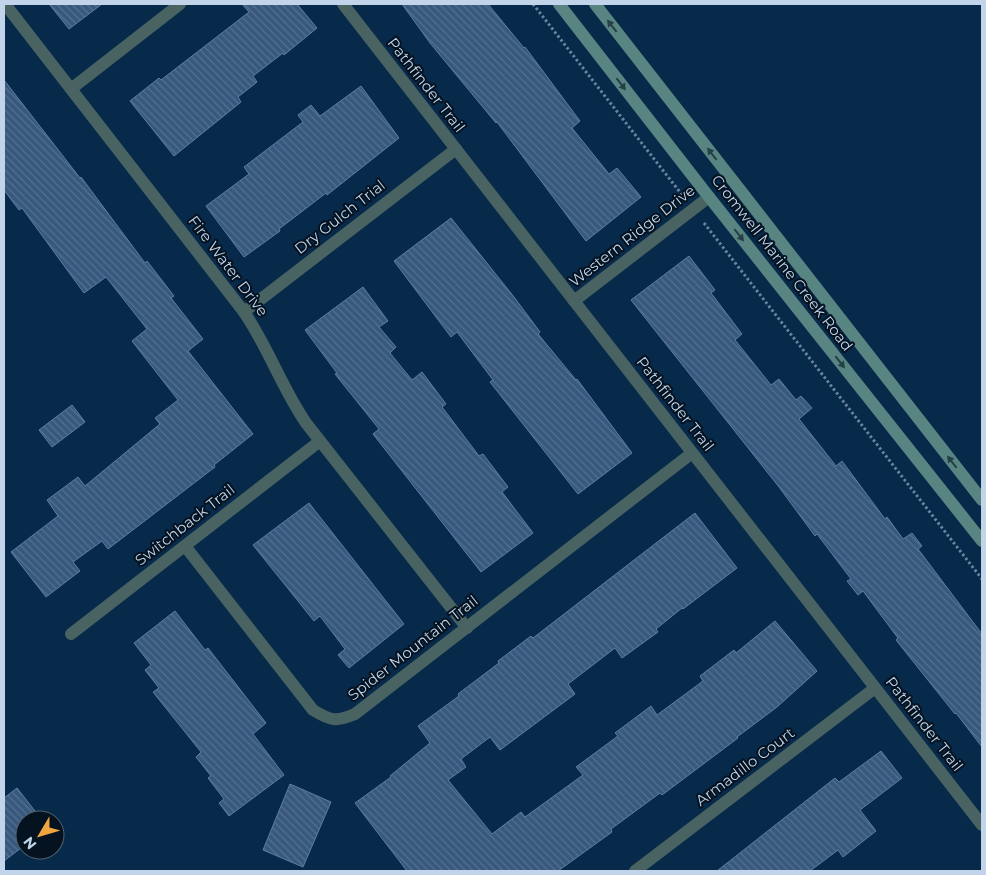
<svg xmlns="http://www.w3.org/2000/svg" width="986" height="875" viewBox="0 0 986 875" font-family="Montserrat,sans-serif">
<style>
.building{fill:url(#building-back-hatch);stroke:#5b7ea4}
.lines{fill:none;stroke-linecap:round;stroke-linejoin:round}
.path{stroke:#6a849f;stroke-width:3;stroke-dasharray:2.5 2.5;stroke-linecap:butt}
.street{stroke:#486362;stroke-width:12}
.secondary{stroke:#588482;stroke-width:12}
.oneway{fill:#264047}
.labels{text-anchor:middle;stroke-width:4;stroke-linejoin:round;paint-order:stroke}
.street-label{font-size:15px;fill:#c1d4e9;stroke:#051220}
</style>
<defs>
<pattern id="building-back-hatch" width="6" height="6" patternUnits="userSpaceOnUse" patternTransform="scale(1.25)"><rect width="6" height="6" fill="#38597d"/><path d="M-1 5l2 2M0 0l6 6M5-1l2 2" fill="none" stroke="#53708f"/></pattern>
</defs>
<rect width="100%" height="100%" fill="#07294a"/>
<g class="building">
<polygon points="49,4 102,4 69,29"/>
<polygon points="242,4 297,4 317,28 284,55 283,53 253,76 257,82 238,97 241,102 174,156 130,101 159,78 161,80 249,12"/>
<polygon points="402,4 488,4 524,48 525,47 580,121 572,128 609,174 617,168 641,197 586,241 497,122 496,123 430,43"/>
<polygon points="4,80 80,178 81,177 145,263 147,261 174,296 171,298 203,339 188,351 253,434 214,465 215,467 108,549 102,541 73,562 80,571 46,597 11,552 58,516 47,500 78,477 85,486 160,424 155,418 178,400 132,341 147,329 106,277 84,293 22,208 19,210 4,190"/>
<polygon points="361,86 399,138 327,195 326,193 279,229 280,231 244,257 206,206 249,174 244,167 303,122 298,115 311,105 320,116"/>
<polygon points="451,218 514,297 540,332 538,334 576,380 577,379 632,453 578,494 490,382 493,380 457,332 451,337 394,261"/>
<polygon points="689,256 715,290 711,293 742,334 735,340 771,385 779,379 796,400 801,396 812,408 799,419 836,466 842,461 885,519 887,517 903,539 912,533 922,546 918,549 982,634 982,747 956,713 955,714 896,640 898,638 863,591 858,595 847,581 851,579 817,534 815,536 779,487 631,300"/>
<polygon points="363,287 388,321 379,327 396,347 390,353 412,380 422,372 446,404 442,407 479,456 483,454 508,487 502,492 533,533 481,572 373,434 379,429 335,374 337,373 305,330"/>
<polygon points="72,405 85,422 52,447 39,430"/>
<polygon points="309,503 404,624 349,668 338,655 345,649 320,616 314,621 253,545"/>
<polygon points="695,513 737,568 683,609 682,608 656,629 658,632 622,658 615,648 568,684 575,694 500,750 490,737 461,759 466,767 448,780 492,834 521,812 525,817 583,775 576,767 618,736 615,733 651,706 657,715 703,681 700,676 734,650 736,653 775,621 817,671 777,707 737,737 738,738 662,795 660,793 611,829 612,832 558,871 407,871 355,803 391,777 390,776 430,743 418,726 459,696 458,694 499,663 498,661 531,636 533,638"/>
<polygon points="175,611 205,650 208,648 266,723 253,734 284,775 229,816 219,803 224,799 208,778 211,776 196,757 201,752 153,692 159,688 145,670 151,665 134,643"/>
<polygon points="881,751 902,778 860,810 876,831 843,857 838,850 810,871 717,871 835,778 839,782"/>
<polygon points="290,784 331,802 303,867 263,850"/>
<polygon points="17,788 42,820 25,820 25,845 4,861 4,798"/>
</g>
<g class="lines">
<g class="path">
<polyline points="533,4 683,196"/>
<polyline points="704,223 982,579"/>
</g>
<g class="street">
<path d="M5 4 244 312C268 347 282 388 306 423L467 628"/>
<polyline points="343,4 982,825"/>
<polyline points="71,89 180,4"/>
<polyline points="574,301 709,197"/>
<polyline points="244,312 456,149"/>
<path d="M185 546 313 710C331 721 336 722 355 714L692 453"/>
<polyline points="71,634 320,441"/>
<polyline points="635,871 875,688"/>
</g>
<g class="secondary">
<polyline points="559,4 709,197 982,541"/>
<polyline points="595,4 982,500"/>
</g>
</g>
<defs><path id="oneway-solid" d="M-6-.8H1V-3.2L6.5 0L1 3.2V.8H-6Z" transform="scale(1.25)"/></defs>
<g class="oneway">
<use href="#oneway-solid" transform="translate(612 26) rotate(-128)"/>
<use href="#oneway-solid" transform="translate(621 84) rotate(52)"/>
<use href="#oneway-solid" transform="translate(712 154) rotate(-128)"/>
<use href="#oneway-solid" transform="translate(739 235) rotate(52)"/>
<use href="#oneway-solid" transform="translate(840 362) rotate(52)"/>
<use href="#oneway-solid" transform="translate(952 462) rotate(-128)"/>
</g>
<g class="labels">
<g class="street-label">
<text transform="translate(426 85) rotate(52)" y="5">Pathfinder Trail</text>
<text transform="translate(340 217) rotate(-38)" y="5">Dry Gulch Trial</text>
<text transform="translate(632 236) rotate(-38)" y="5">Western Ridge Drive</text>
<text transform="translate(782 263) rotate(52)" y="5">Cromwell Marine Creek Road</text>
<text transform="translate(228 266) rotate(53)" y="5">Fire Water Drive</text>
<text transform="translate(675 404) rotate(52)" y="5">Pathfinder Trail</text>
<text transform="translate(185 525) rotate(-38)" y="5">Switchback Trail</text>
<text transform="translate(413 648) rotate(-38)" y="5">Spider Mountain Trail</text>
<text transform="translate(924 724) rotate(52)" y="5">Pathfinder Trail</text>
<text transform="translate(745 767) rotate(-37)" y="5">Armadillo Court</text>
</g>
</g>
<rect width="986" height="875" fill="none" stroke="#c1d4e9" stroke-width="10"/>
<g transform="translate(40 835) rotate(232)"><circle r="24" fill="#051220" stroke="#506070"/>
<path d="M0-4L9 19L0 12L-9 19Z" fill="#f0a63e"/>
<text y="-8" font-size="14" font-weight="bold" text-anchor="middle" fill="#c1d4e9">N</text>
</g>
</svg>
